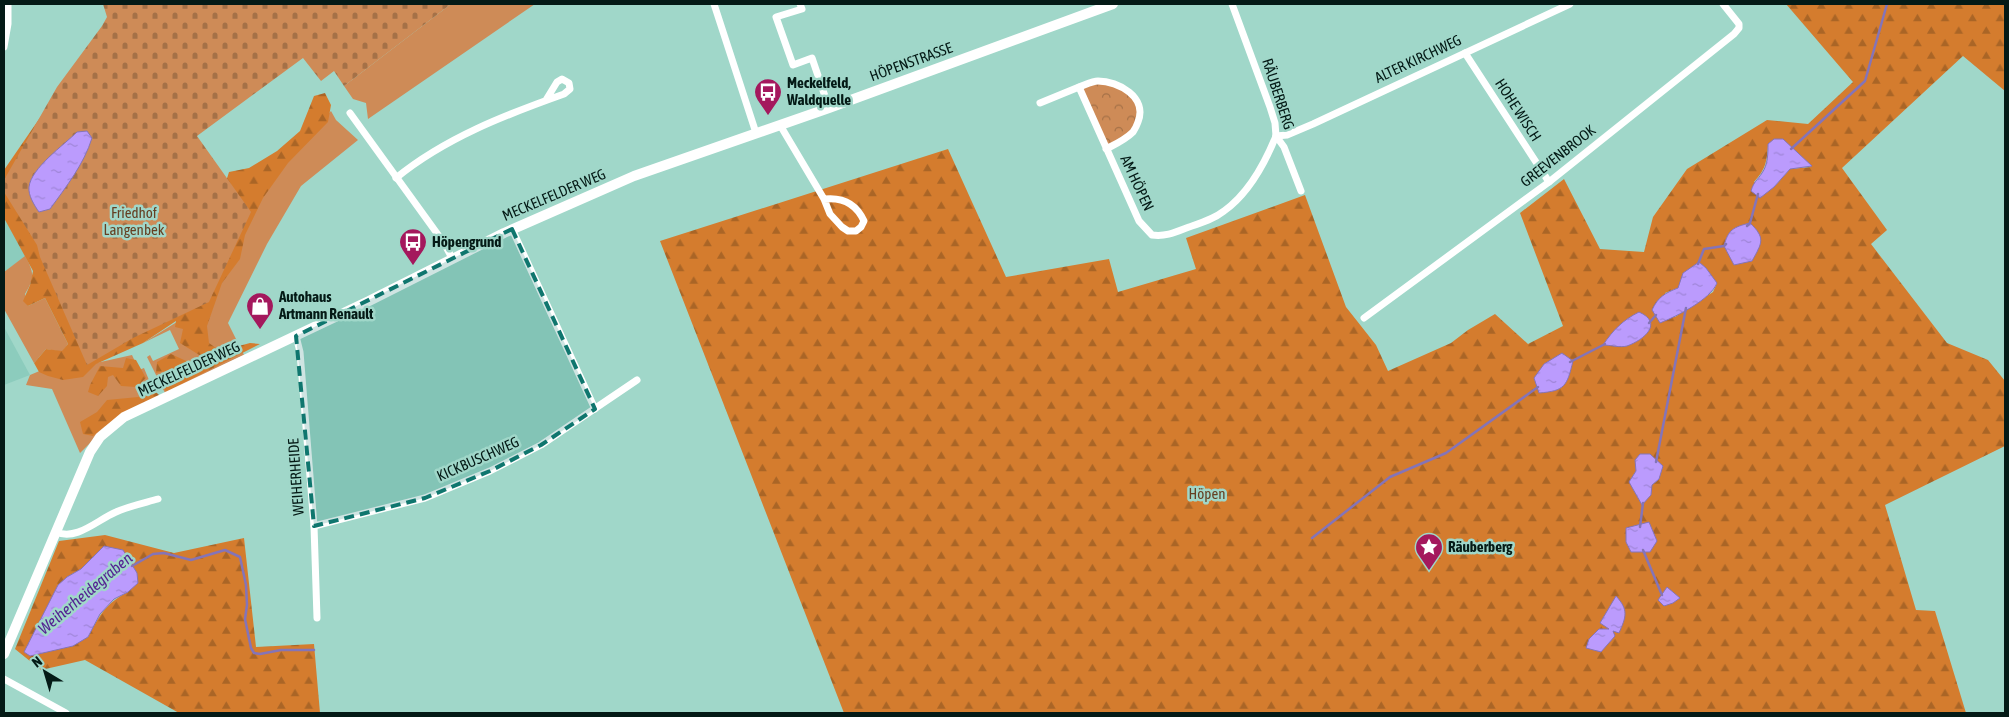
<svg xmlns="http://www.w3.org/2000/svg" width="2009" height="717" viewBox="0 0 2009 717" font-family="'Asap Condensed',sans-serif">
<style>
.built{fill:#8cccbd}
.grass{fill:#ce8b57}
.forest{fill:url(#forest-firs);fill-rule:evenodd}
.cemetery{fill:url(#cemetery-stones)}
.park{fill:url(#park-crowns)}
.water{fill:url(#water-ripples);stroke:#8474b8}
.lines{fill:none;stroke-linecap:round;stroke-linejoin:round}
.stream{stroke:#8474b8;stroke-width:2.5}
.minor{stroke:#fff;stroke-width:7}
.secondary{stroke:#fff;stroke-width:10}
.marked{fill:#0f766e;fill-opacity:0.2;stroke:#0f766e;stroke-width:4;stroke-dasharray:10 6;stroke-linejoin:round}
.labels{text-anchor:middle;stroke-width:5;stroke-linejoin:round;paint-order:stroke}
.street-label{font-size:15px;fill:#041a16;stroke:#a0d7c9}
.poi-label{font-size:15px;font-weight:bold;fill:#041a16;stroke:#a0d7c9;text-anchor:start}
.park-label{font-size:15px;fill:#653f22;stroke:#a0d7c9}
.water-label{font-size:16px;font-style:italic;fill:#532292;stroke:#a0d7c9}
</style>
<defs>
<pattern id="forest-firs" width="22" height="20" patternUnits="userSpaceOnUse" patternTransform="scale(1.25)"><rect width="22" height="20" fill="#d47c2e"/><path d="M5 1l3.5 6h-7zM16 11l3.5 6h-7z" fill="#aa6526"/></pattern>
<pattern id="cemetery-stones" width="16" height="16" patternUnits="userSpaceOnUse" patternTransform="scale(1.25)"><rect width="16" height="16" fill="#ce8b57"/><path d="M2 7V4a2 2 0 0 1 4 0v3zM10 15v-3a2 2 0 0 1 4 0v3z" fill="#a57147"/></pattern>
<pattern id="park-crowns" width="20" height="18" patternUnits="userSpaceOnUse" patternTransform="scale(1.25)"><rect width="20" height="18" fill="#ce8b57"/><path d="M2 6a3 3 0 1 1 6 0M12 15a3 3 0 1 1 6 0" fill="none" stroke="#a57147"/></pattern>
<pattern id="water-ripples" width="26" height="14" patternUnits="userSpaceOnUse" patternTransform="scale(1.25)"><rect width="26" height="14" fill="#bb9bfd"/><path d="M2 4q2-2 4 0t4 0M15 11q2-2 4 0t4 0" fill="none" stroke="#9f85d8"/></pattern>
</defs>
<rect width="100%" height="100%" fill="#a0d7c9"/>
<g class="built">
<polygon points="4,205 30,253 4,272"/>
<polygon points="4,327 30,375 4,385"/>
</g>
<g class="grass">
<polygon points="451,4 535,4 368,119 366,103 353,99 344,86"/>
<polygon points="331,111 336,120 358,140 301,186 267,244 228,323 244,355 165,393 147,357 150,355 153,361 179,349 170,330 143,343 209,302 277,168"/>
<path d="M25 256C34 272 35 278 25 294L28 306 45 298 68 344 62 352 46 349 34 363 4 309V272Z"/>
<polygon points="132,355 139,370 144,368 156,397 95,438 80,453 52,389 26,385 30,375 42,370 87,365"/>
</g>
<g class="forest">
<path d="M1786 4H2005V91L1963 56 1842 168 1887 230 1871 244 1947 343 1988 360 2005 381V446L1885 505 1916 610 1935 611 1966 713H844L660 241 948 149 1006 277 1109 259 1118 292 1196 269 1186 238 1305 195 1346 307 1376 345 1388 371 1451 343 1468 330 1495 314 1528 344 1563 326 1520 213 1564 179 1600 249 1644 252 1653 217 1687 169 1767 120 1808 124 1853 82ZM1768 144 1811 167 1790 169 1774 187 1754 182C1766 169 1767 161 1768 144ZM1717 283 1713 292 1675 317 1665 293 1678 288ZM1636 471 1659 479 1652 485 1629 482Z"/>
<polygon points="325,93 331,105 328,122 288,163 263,198 245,235 240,259 222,283 207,326 209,343 220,351 250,343 260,344 166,392 162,384 170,376 167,371 156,373 157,362 171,354 195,365 204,358 180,343 183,329 175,327 176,321 143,343 96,364 83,377 63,380 48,376 39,372 34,363 46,349 62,351 68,344 45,298 28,306 23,301 30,285 33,271 4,218 4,170 48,106 223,191 229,172 249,168 277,151 300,131 314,96"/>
<polygon points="126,358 136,360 146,378 136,387 121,386 113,375 108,377 107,386 98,396 88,392 90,385 100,366 123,368"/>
<polygon points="153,389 160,396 118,426 105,426 93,436 83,434 80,422 97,412 107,400 138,397"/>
<path d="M105 535 174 553 244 538 256 647 314 644 320 713H179L85 660 41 670 15 649 59 541ZM104 546 128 592C106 603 99 616 88 637L67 577 81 569Z"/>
</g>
<polygon class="cemetery" points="103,4 451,4 344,86 334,71 321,81 303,58 197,136 251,212 209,302 133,338 87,365 40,257 37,245 4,192 4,180 57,87 102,26 107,17"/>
<polygon class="park" points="1095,81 1125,89 1138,106 1134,131 1106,148 1079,87"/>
<g class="water">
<path d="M87 131 92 138C84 164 66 187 50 209L39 212C34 205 28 195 29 187 31 168 64 145 77 132Z"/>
<path d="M1774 139H1783L1812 166 1790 169 1774 187 1760 198 1751 191C1754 181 1757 181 1762 173 1768 165 1768 153 1768 144Z"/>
<path d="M1750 223C1766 238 1762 243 1752 261L1734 265 1724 246C1728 230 1733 227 1750 223Z"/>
<path d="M1699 262 1706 268 1717 283C1710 300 1677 316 1660 323L1652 310C1658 297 1665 293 1678 288L1683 273Z"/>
<path d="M1639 312C1664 323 1644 340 1627 346 1620 348 1610 345 1603 345 1613 330 1623 320 1639 312Z"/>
<path d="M1562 353 1573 361C1567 386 1565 391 1539 393L1534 378 1544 364Z"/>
<polygon points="1640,454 1650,454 1663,466 1659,479 1652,485 1651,495 1642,505 1629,482 1636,471 1635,460"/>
<polygon points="1649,522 1657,541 1650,552 1631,552 1626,542 1626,528"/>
<polygon points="104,546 123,550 137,573 138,583 128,592 114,599 100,614 88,637 73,646 30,656 24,652 58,585 67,577 81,569"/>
<polygon points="1667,587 1680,598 1673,603 1664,606 1658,600"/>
<path d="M1616 596C1629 610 1626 617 1619 633L1613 631 1615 636 1601 652 1586 648 1589 639 1599 629H1609L1600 623Z"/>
</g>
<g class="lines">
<g class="stream">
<polyline points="1791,149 1865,81 1887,4"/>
<polyline points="1747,226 1750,223 1758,194"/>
<polyline points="1698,264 1704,249 1724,246 1726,244"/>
<polyline points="1649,323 1656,315"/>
<polyline points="1570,362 1605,344"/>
<polyline points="1656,462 1686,308"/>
<polyline points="1640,527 1643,503"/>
<polyline points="1312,538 1390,477 1446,453 1538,387"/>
<polyline points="1643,550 1662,595"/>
<polyline points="132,566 153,554 164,553 191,560 225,550 240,557 246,585 247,605 245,619 251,648 254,653 260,654 281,650 314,650"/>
</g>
<g class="minor">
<polyline points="714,4 756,133"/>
<polyline points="800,4 802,9 776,17 793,65 812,58 829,108"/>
<polyline points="1232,4 1270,107 1275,123 1276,136 1284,147 1301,191"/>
<polyline points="4,47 8,24 8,4"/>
<polyline points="1465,53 1549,182"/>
<polyline points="1040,103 1079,87"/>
<polyline points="350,113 444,243 452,258"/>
<path d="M780 125 824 199 830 214 842 227 848 231H856L861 227 864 221C856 203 842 197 824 199"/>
<polyline points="1276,136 1287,135 1313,124 1570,4"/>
<path d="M1106 149C1116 144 1125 140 1133 132 1135 129 1137 125 1138 122 1148 97 1118 81 1098 81 1092 81 1085 85 1079 87L1139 221 1152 235C1166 237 1176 232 1189 227 1201 223 1214 219 1224 211 1248 194 1265 163 1276 136"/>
<path d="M396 178C445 138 505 115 564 94L570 89 569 83 562 79 557 82 546 100"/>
<polyline points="512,229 595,409"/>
<polyline points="1364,318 1549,182 1734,34 1739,28 1739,24 1723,4"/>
<polyline points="296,336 300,352 314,526 317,618"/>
<polyline points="314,526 425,498 490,471 541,445 637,380"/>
<path d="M56 532C77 541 97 520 116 512 129 506 144 503 158 499"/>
<polyline points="4,679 66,713"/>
</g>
<polyline class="secondary" points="4,654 90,452 100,437 124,417 369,301 504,233 634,176 829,108 1113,4"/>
</g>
<path class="marked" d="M512 229 595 409 541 445 490 471 425 498 314 526 296 336Z"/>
<defs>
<g id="bus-pin" transform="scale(1.4375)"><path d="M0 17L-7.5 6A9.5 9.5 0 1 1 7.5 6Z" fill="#a4185d" stroke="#a0d7c9"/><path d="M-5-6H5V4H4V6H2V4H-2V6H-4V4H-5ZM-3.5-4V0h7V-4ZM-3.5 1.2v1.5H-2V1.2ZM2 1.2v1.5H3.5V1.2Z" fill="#fff"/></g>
<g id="shop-pin" transform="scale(1.4375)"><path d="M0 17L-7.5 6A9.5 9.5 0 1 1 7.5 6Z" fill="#a4185d" stroke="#a0d7c9"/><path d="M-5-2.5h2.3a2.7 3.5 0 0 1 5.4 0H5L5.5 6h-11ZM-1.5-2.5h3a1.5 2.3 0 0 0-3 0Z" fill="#fff"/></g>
<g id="sight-pin" transform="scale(1.4375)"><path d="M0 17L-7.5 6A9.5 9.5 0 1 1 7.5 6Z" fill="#a4185d" stroke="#a0d7c9"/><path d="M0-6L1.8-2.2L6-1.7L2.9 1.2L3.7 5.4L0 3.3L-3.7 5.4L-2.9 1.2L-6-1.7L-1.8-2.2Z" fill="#fff"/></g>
</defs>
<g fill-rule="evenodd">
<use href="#bus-pin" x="768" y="92"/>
<use href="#bus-pin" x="413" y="242"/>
<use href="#shop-pin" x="260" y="306"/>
<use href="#sight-pin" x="1429" y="547"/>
</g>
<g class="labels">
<g class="street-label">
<text transform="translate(1418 59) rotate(-25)" y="5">ALTER KIRCHWEG</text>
<text transform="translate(911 62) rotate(-20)" y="5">HÖPENSTRASSE</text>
<text transform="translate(1278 94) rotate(72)" y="5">RÄUBERBERG</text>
<text transform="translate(1518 110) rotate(57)" y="5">HOHE WISCH</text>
<text transform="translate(1558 156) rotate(-38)" y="5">GREEVENBROOK</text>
<text transform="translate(1137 183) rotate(65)" y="5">AM HÖPEN</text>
<text transform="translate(554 195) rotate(-23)" y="5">MECKELFELDER WEG</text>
<text transform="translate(189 369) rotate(-25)" y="5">MECKELFELDER WEG</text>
<text transform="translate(478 459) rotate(-24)" y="5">KICKBUSCHWEG</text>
<text transform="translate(296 477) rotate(-94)" y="5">WEIHERHEIDE</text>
</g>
<g class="poi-label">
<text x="787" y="88">Meckelfeld,<tspan x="787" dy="17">Waldquelle</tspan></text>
<text x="432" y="247">Höpengrund</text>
<text x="279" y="302">Autohaus<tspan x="279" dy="17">Artmann Renault</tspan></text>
<text x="1448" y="552">Räuberberg</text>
</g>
<g class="park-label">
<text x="134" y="218">Friedhof<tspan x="134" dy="17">Langenbek</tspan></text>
<text x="1207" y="499">Höpen</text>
</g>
<g class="water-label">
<text transform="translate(85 593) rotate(-40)" y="6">Weiherheidegraben</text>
</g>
</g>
<rect width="2009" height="717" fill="none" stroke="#041a16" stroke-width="10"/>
<g transform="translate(45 672) rotate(322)" stroke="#a0d7c9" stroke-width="4" paint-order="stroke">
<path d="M0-4L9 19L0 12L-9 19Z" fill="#041a16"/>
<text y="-8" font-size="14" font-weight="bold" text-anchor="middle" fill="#041a16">N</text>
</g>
</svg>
